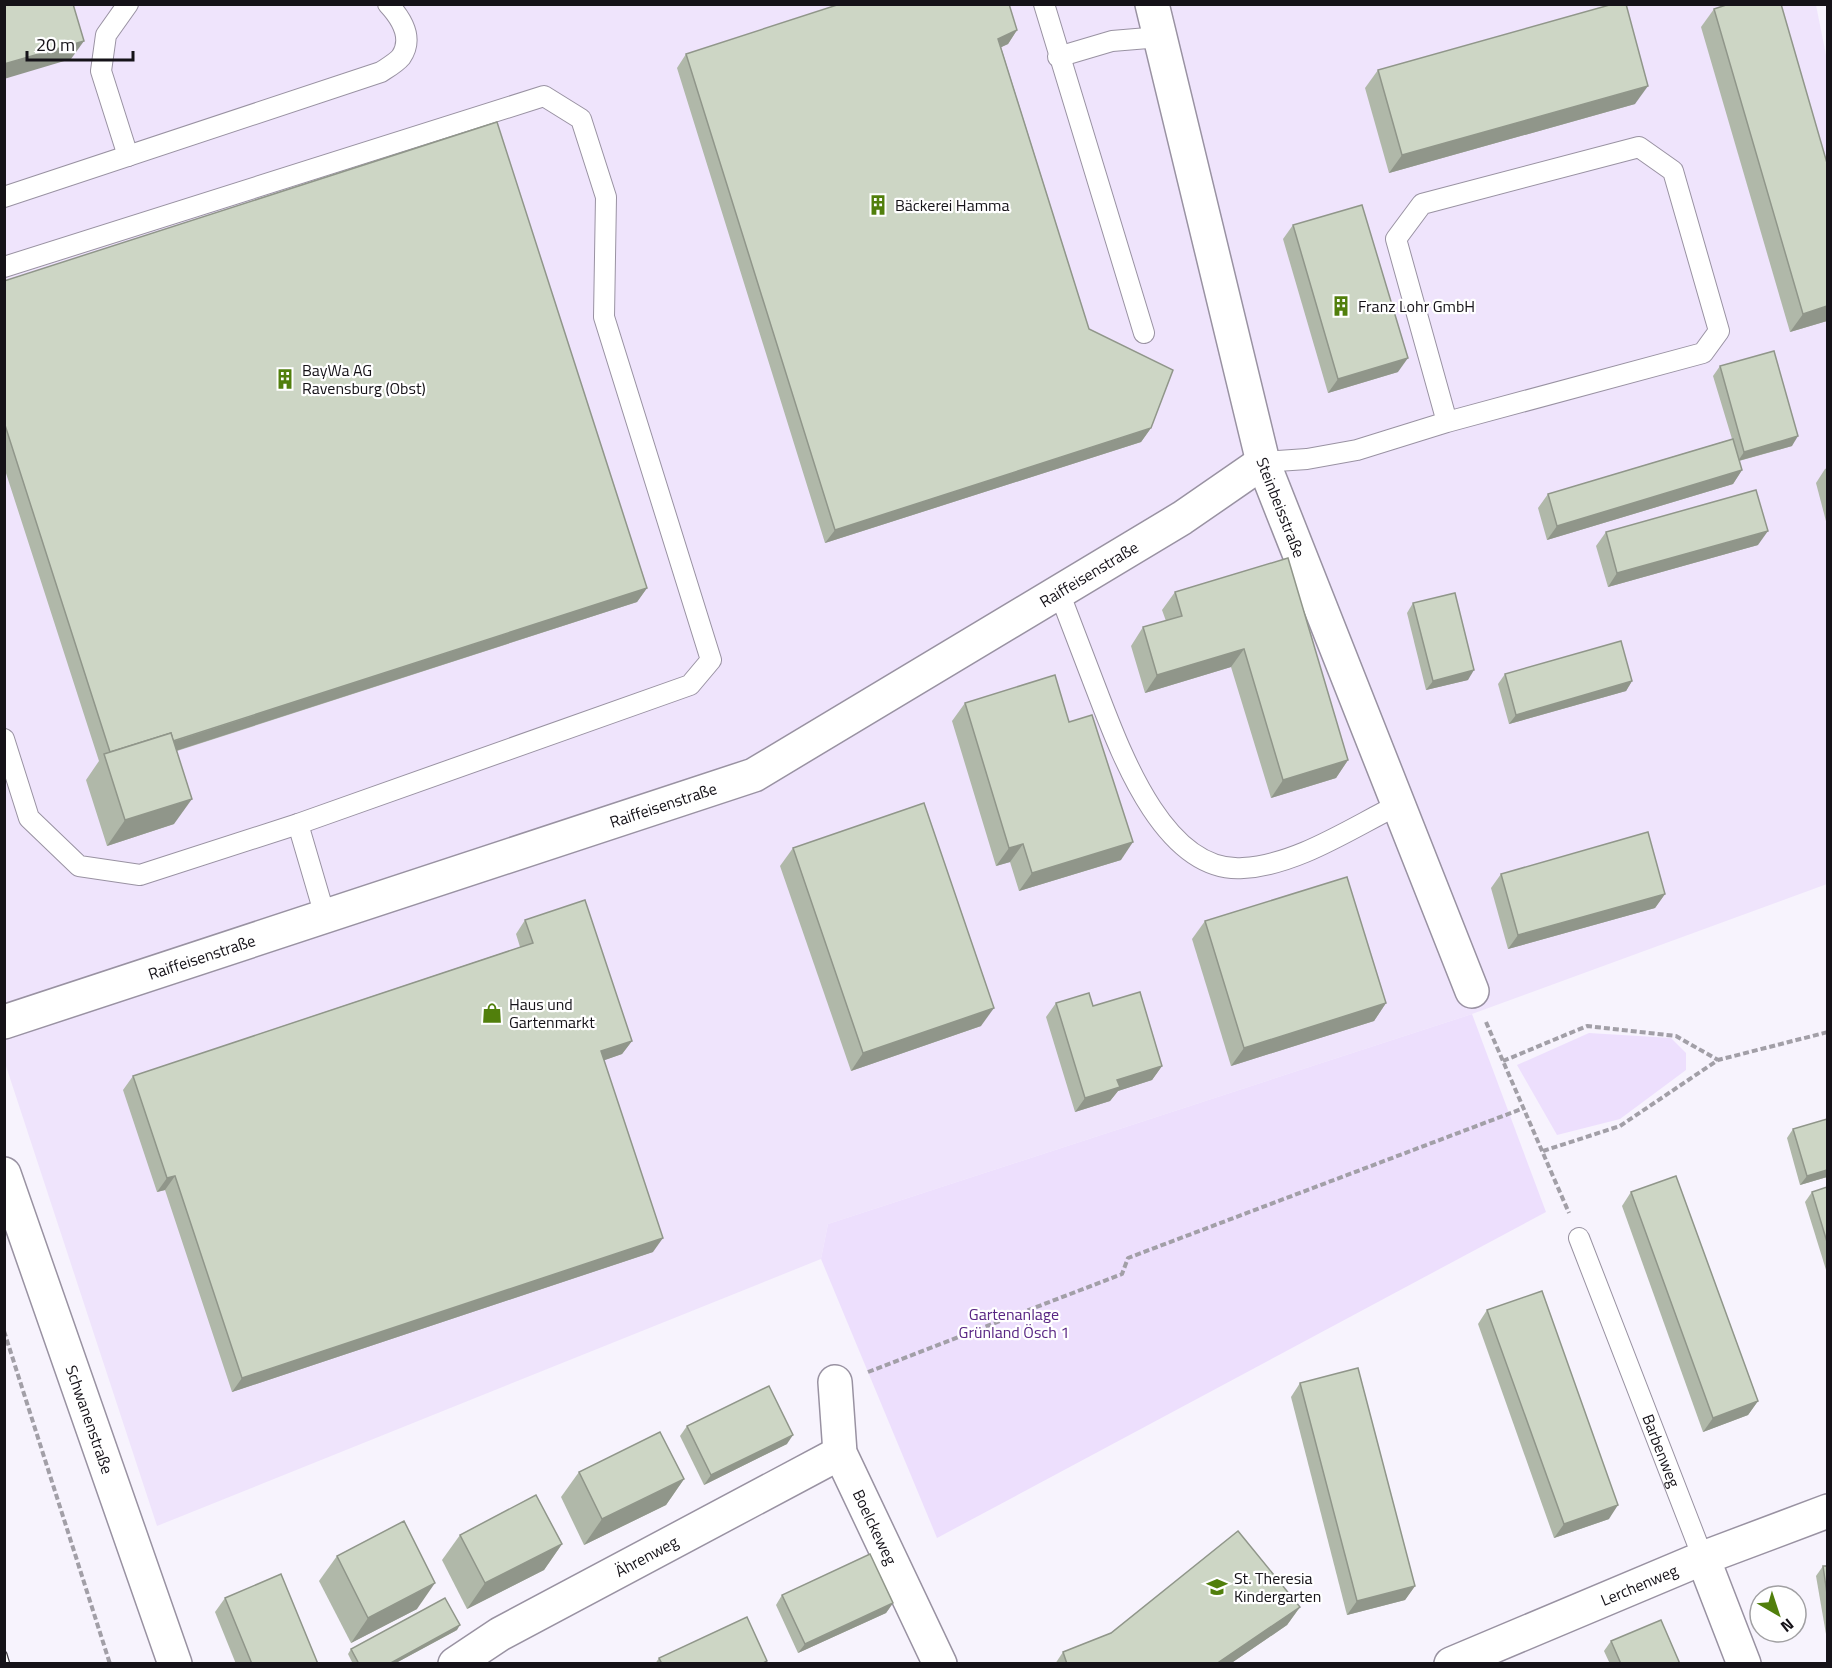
<svg xmlns="http://www.w3.org/2000/svg" width="1832" height="1668" viewBox="0 0 1832 1668" font-family="'Titillium Web',sans-serif">
<style>
.built{fill:#efe4fc}
.green{fill:#eddffd}
.lines{fill:none;stroke-linecap:round;stroke-linejoin:round}
.service-casing{stroke:#9992a2;stroke-width:22}
.minor-casing{stroke:#9992a2;stroke-width:36}
.path{stroke:#a29fa7;stroke-width:4;stroke-dasharray:6 3;stroke-linecap:butt}
.service{stroke:#fff;stroke-width:20}
.minor{stroke:#fff;stroke-width:33}
.rail-casing{stroke:#413e44;stroke-width:7}
.rail{stroke:#fff;stroke-width:4.5;stroke-dasharray:14;stroke-linecap:butt}
.wall{fill:#b0b8a9}
.shaded-wall{fill:#90968a}
.building{fill:#cdd6c5;stroke:#90968a;stroke-width:1.5}
.labels{text-anchor:middle;stroke-width:4.5;stroke-linejoin:round;paint-order:stroke}
.poi-label{font-size:16px;fill:#151218;stroke:#fff;text-anchor:start}
.street-label{font-size:16px;fill:#151218;stroke:#fff}
.park-label{font-size:16px;fill:#582583;stroke:#fff}
</style>
<rect width="100%" height="100%" fill="#f7f3fd"/>
<polygon class="built" points="4,5 1816,5 1828,65 1827,884 1472,1014 828,1224 821,1259 157,1526 5,1063"/>
<g class="green">
<polygon points="1472,1014 1546,1212 937,1538 821,1259 828,1224"/>
<polygon points="1589,1033 1671,1038 1686,1053 1686,1070 1620,1119 1557,1135 1517,1065"/>
</g>
<g class="lines">
<g class="service-casing">
<g id="service">
<polyline points="128,4 106,35 101,71 128,156"/>
<polyline points="1044,4 1144,333"/>
<polyline points="1058,57 1112,41 1160,37"/>
<path d="M4 197 381 72C387 68 396 63 401 57 414 38 401 18 388 4"/>
<polyline points="4,267 544,96 581,119 606,197 604,317 711,660 690,685 298,824 140,875 79,866 29,818 4,739"/>
<polyline points="1263,462 1307,459 1357,450 1447,422 1703,353 1719,331 1673,171 1639,147 1422,204 1396,239 1447,422"/>
<path d="M1059 592C1071 623 1083 654 1095 686 1118 745 1162 874 1243 868 1297 865 1351 828 1398 805"/>
<polyline points="298,824 325,916"/>
<path id="s1" d="M1579 1238 1703 1558"/>
</g>
</g>
<g class="minor-casing">
<g id="minor">
<path id="s2" d="M1152 4 1263 462 1472 991"/>
<path id="s3" d="M4 1022 754 775 1182 518 1263 462"/>
<path id="s4" d="M4 1174 175 1664"/>
<path id="s5" d="M835 1382 840 1453 940 1664"/>
<polyline points="1703,1558 1744,1664"/>
<path id="s6" d="M455 1664 500 1634 840 1453"/>
<path id="s7" d="M1451 1664 1703 1558 1828 1511"/>
</g>
</g>
<g class="path">
<polyline points="1486,1022 1569,1213"/>
<polyline points="1503,1061 1587,1026 1676,1036 1718,1060"/>
<polyline points="1543,1151 1620,1126 1718,1060 1828,1032"/>
<polyline points="4,1331 110,1664"/>
<polyline points="868,1372 1122,1274 1128,1258 1524,1108"/>
</g>
<use href="#service" class="service"/>
<use href="#minor" class="minor"/>
<g class="rail-casing">
<polyline id="rail" points="4,1654 7,1664"/>
</g>
<use href="#rail" class="rail"/>
</g>
<g class="wall">
<polygon points="1714,9 1827,163 1827,321 1790,332 1701,27"/>
<polygon points="1017,30 1008,44 1001,47 1089,329 1151,428 1141,442 825,543 677,68 686,54"/>
<polygon points="1378,70 1635,104 1389,173 1365,88"/>
<polygon points="1293,225 1398,372 1328,393 1283,239"/>
<polygon points="4,281 647,588 637,602 177,751 174,824 107,846 86,780 99,761 4,467"/>
<polygon points="1720,366 1792,446 1739,461 1742,470 1733,484 1547,540 1538,508 1548,494 1732,439 1713,376"/>
<polygon points="1827,468 1827,525 1816,483 1825,469"/>
<polygon points="1606,532 1758,545 1608,587 1596,546"/>
<polygon points="1288,558 1348,760 1336,778 1271,798 1231,667 1145,693 1131,646 1143,627 1166,621 1162,610 1175,592"/>
<polygon points="1413,603 1468,680 1426,690 1407,613"/>
<polygon points="1505,674 1632,681 1626,691 1509,724 1498,684"/>
<polygon points="965,703 1069,722 1121,860 1019,891 1010,862 996,866 952,721"/>
<polygon points="793,848 981,1026 851,1071 780,866"/>
<polygon points="1501,874 1665,894 1655,908 1508,949 1491,888"/>
<polygon points="525,920 632,1041 622,1054 604,1060 653,1252 232,1392 165,1190 157,1192 123,1090 133,1076 520,947 516,934"/>
<polygon points="1205,921 1386,1003 1374,1021 1231,1066 1192,939"/>
<polygon points="1056,1003 1093,1006 1162,1066 1152,1080 1118,1091 1110,1101 1075,1112 1046,1017"/>
<polygon points="1793,1129 1827,1177 1800,1185 1787,1138"/>
<polygon points="1827,1187 1827,1273 1805,1202 1812,1192"/>
<polygon points="1631,1192 1758,1401 1748,1415 1703,1432 1622,1206"/>
<polygon points="1487,1310 1609,1519 1554,1538 1478,1324"/>
<polygon points="1300,1383 1415,1586 1405,1600 1347,1615 1291,1397"/>
<polygon points="687,1426 787,1444 704,1485 680,1436"/>
<polygon points="579,1472 684,1479 666,1505 584,1545 561,1497"/>
<polygon points="460,1535 562,1544 544,1570 467,1609 442,1560"/>
<polygon points="337,1556 417,1609 351,1643 319,1581"/>
<polygon points="1823,1566 1827,1566 1827,1640 1816,1576"/>
<polygon points="782,1595 893,1603 886,1613 798,1653 776,1605"/>
<polygon points="225,1598 318,1664 236,1664 215,1612"/>
<polygon points="1300,1607 1287,1625 1230,1664 1055,1664 1063,1652 1111,1633"/>
<polygon points="457,1630 394,1664 353,1664 348,1654 351,1649"/>
<polygon points="1611,1641 1680,1664 1610,1664 1604,1651"/>
<polygon points="659,1658 765,1664 655,1664"/>
</g>
<g class="shaded-wall">
<polygon points="1017,30 1008,44 989,53 998,39"/>
<polygon points="84,41 71,59 4,79 4,64"/>
<polygon points="1648,86 1635,104 1389,173 1402,155"/>
<polygon points="1827,306 1827,321 1790,332 1803,314"/>
<polygon points="1408,358 1398,372 1328,393 1338,379"/>
<polygon points="1151,428 1141,442 825,543 835,530"/>
<polygon points="1798,436 1792,446 1738,461 1744,452"/>
<polygon points="1742,470 1733,484 1547,540 1557,526"/>
<polygon points="1768,531 1758,545 1608,587 1617,573"/>
<polygon points="647,588 637,602 110,772 113,761"/>
<polygon points="1244,649 1231,667 1145,693 1157,675"/>
<polygon points="1474,670 1468,680 1426,690 1433,681"/>
<polygon points="1632,681 1626,691 1509,724 1516,715"/>
<polygon points="1348,760 1336,778 1271,798 1283,780"/>
<polygon points="192,799 174,824 107,846 125,820"/>
<polygon points="1133,842 1121,860 1019,891 1032,873"/>
<polygon points="1023,844 1010,862 996,866 1009,848"/>
<polygon points="1665,894 1655,908 1508,949 1518,935"/>
<polygon points="1386,1003 1374,1021 1231,1066 1244,1048"/>
<polygon points="994,1008 981,1026 851,1071 863,1053"/>
<polygon points="632,1041 622,1054 591,1065 601,1051"/>
<polygon points="1162,1066 1152,1080 1118,1091 1110,1101 1075,1112 1085,1098 1117,1080"/>
<polygon points="1827,1170 1827,1177 1800,1185 1807,1176"/>
<polygon points="175,1176 165,1190 157,1192 167,1178"/>
<polygon points="663,1238 653,1252 232,1392 242,1378"/>
<polygon points="1758,1401 1748,1415 1703,1432 1713,1418"/>
<polygon points="793,1435 787,1444 704,1485 711,1475"/>
<polygon points="684,1479 666,1505 584,1545 602,1519"/>
<polygon points="1618,1505 1609,1519 1554,1538 1564,1524"/>
<polygon points="562,1544 544,1570 467,1609 485,1583"/>
<polygon points="435,1583 417,1609 351,1643 368,1618"/>
<polygon points="1415,1586 1405,1600 1347,1615 1357,1601"/>
<polygon points="893,1603 886,1613 798,1653 805,1644"/>
<polygon points="1300,1607 1287,1625 1230,1664 1216,1664"/>
<polygon points="460,1625 457,1630 394,1664 389,1664"/>
</g>
<g class="building">
<polygon points="4,4 73,4 84,41 4,64"/>
<polygon points="840,4 1009,4 1017,30 998,39 1089,329 1173,370 1151,428 835,530 686,54"/>
<polygon points="1613,4 1626,4 1648,86 1402,155 1378,70"/>
<polygon points="1729,4 1781,4 1827,163 1827,306 1803,314 1714,9"/>
<polygon points="497,122 647,588 173,741 171,733 110,752 4,422 4,281"/>
<polygon points="1362,205 1408,358 1338,379 1293,225"/>
<polygon points="1774,351 1798,436 1744,452 1720,366"/>
<polygon points="1733,439 1742,470 1557,526 1548,494"/>
<polygon points="1756,490 1768,531 1617,573 1606,532"/>
<polygon points="1288,558 1348,760 1283,780 1244,649 1157,675 1143,627 1182,616 1175,592"/>
<polygon points="1455,593 1474,670 1433,681 1413,603"/>
<polygon points="1621,641 1632,681 1516,715 1505,674"/>
<polygon points="1055,675 1069,722 1092,715 1133,842 1032,873 1023,844 1009,848 965,703"/>
<polygon points="171,733 192,799 125,820 104,754"/>
<polygon points="924,803 994,1008 863,1053 793,848"/>
<polygon points="1648,832 1665,894 1518,935 1501,874"/>
<polygon points="1347,877 1386,1003 1244,1048 1205,921"/>
<polygon points="585,900 632,1041 601,1051 663,1238 242,1378 175,1176 167,1178 133,1076 533,943 525,920"/>
<polygon points="1140,992 1162,1066 1117,1080 1120,1087 1085,1098 1056,1003 1089,993 1093,1006"/>
<polygon points="1827,1119 1827,1170 1807,1176 1793,1129"/>
<polygon points="1676,1176 1758,1401 1713,1418 1631,1192"/>
<polygon points="1827,1187 1827,1242 1812,1192"/>
<polygon points="1542,1291 1618,1505 1564,1524 1487,1310"/>
<polygon points="1358,1368 1415,1586 1357,1601 1300,1383"/>
<polygon points="769,1386 793,1435 711,1475 687,1426"/>
<polygon points="660,1432 684,1479 602,1519 579,1472"/>
<polygon points="536,1495 562,1544 485,1583 460,1535"/>
<polygon points="404,1521 435,1583 368,1618 337,1556"/>
<polygon points="1238,1531 1300,1607 1216,1664 1067,1664 1063,1652 1111,1633"/>
<polygon points="870,1554 893,1603 805,1644 782,1595"/>
<polygon points="1823,1566 1827,1566 1827,1594"/>
<polygon points="281,1574 318,1664 252,1664 225,1598"/>
<polygon points="445,1598 460,1625 389,1664 359,1664 351,1649"/>
<polygon points="747,1617 767,1661 761,1664 662,1664 659,1658"/>
<polygon points="1661,1620 1680,1664 1621,1664 1611,1641"/>
</g>
<defs>
<g id="building-bare" transform="scale(1.62)"><path d="M-4-6H4V6H1V3H-1V6H-4ZM-2.5-4.3h1.7v1.8h-1.7ZM.8-4.3h1.7v1.8H.8ZM-2.5-1h1.7V.8h-1.7ZM.8-1h1.7V.8H.8Z" fill="#517f0c" stroke="#fff" stroke-width="2.5" paint-order="stroke"/></g>
<g id="shop-bare" transform="scale(1.62)"><path d="M-5-2.5h2.3a2.7 3.5 0 0 1 5.4 0H5L5.5 6h-11ZM-1.5-2.5h3a1.5 2.3 0 0 0-3 0Z" fill="#517f0c" stroke="#fff" stroke-width="2.5" paint-order="stroke"/></g>
<g id="school-bare" transform="scale(1.62)"><path d="M0-5L7-2L0 1L-7-2ZM-4 1L0 2.5L4 1V4Q0 6-4 4Z" fill="#517f0c" stroke="#fff" stroke-width="2.5" paint-order="stroke"/></g>
</defs>
<g fill-rule="evenodd">
<use href="#building-bare" x="878" y="205"/>
<use href="#building-bare" x="1341" y="306"/>
<use href="#building-bare" x="285" y="379"/>
<use href="#shop-bare" x="492" y="1013"/>
<use href="#school-bare" x="1217" y="1587"/>
</g>
<g class="labels">
<g class="poi-label">
<text x="895" y="211">Bäckerei Hamma</text>
<text x="1358" y="312">Franz Lohr GmbH</text>
<text x="302" y="376">BayWa AG<tspan x="302" dy="18">Ravensburg (Obst)</tspan></text>
<text x="509" y="1010">Haus und<tspan x="509" dy="18">Gartenmarkt</tspan></text>
<text x="1234" y="1584">St. Theresia<tspan x="1234" dy="18">Kindergarten</tspan></text>
</g>
<g class="street-label">
<text dy="6" stroke="none"><textPath href="#s2" startOffset="520">Steinbeisstraße</textPath></text>
<text dy="6" stroke="none"><textPath href="#s3" startOffset="1180">Raiffeisenstraße</textPath></text>
<text dy="6" stroke="none"><textPath href="#s3" startOffset="694">Raiffeisenstraße</textPath></text>
<text dy="6" stroke="none"><textPath href="#s3" startOffset="208">Raiffeisenstraße</textPath></text>
<text dy="6" stroke="none"><textPath href="#s4" startOffset="260">Schwanenstraße</textPath></text>
<text dy="6" stroke="none"><textPath href="#s1" startOffset="228">Barbenweg</textPath></text>
<text dy="6" stroke="none"><textPath href="#s5" startOffset="153">Boelckeweg</textPath></text>
<text dy="6" stroke="none"><textPath href="#s6" startOffset="220">Ährenweg</textPath></text>
<text dy="6" stroke="none"><textPath href="#s7" startOffset="204">Lerchenweg</textPath></text>
</g>
<g class="park-label">
<text x="1014" y="1320">Gartenanlage<tspan x="1014" dy="18">Grünland Ösch 1</tspan></text>
</g>
</g>
<rect width="1832" height="1668" fill="none" stroke="#151218" stroke-width="12"/>
<g transform="translate(1778 1614) rotate(141)"><circle r="28" fill="#ffffff" stroke="#a1a0a3" stroke-width="1.5"/>
<path d="M0-4.5L10 22L0 15L-10 22Z" fill="#517f0c"/>
<text y="-9" font-size="16" font-weight="bold" text-anchor="middle" fill="#151218">N</text>
</g>
<path d="M27 51v9h106v-9" fill="none" stroke="#151218" stroke-width="3"/>
<text x="36" y="51" font-size="18" fill="#151218" stroke="#ffffff" stroke-width="4.5" paint-order="stroke">20 m</text>
</svg>
